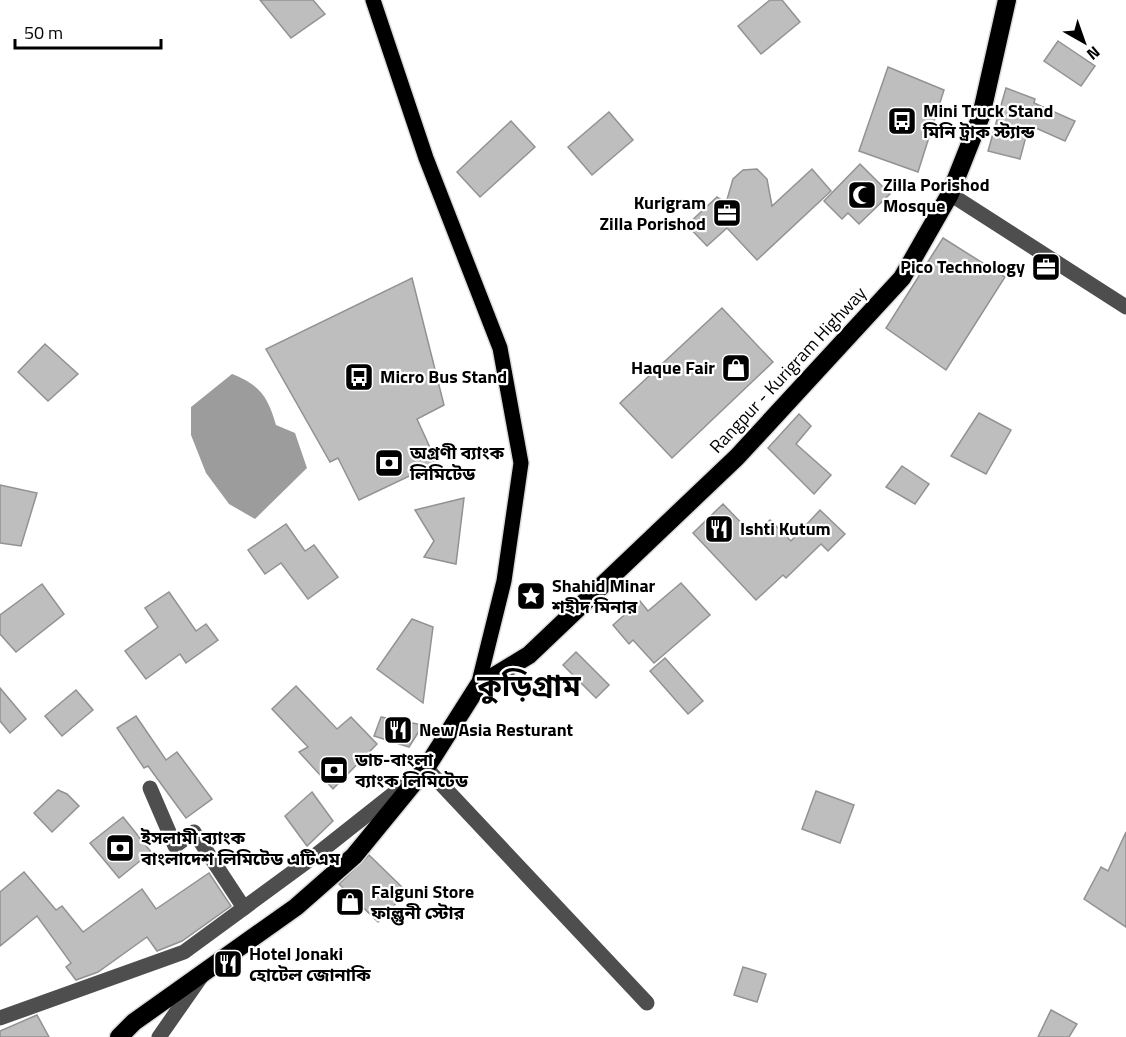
<svg xmlns="http://www.w3.org/2000/svg" width="1126" height="1037" viewBox="0 0 1126 1037" font-family="'Titillium Web','Noto Sans Bengali',sans-serif">
<style>
.water{fill:#9c9c9c}
.building{fill:#bebebe;stroke:#929292;stroke-width:1.5}
.lines{fill:none;stroke-linecap:round;stroke-linejoin:round}
.major-casing{stroke:#dbdbdb;stroke-width:18}
.highway-casing{stroke:#dbdbdb;stroke-width:21}
.minor{stroke:#4e4e4e;stroke-width:15}
.major{stroke:#000;stroke-width:15}
.highway{stroke:#000;stroke-width:18}
.labels{text-anchor:middle;stroke-width:4.5;stroke-linejoin:round;paint-order:stroke}
.poi-label{font-size:18px;font-weight:bold;fill:#000;stroke:#fff;text-anchor:start}
.street-label{font-size:18px;fill:#000;stroke:#fff}
.town-label{font-size:30px;font-weight:bold;fill:#000;stroke:#fff}
</style>
<rect width="100%" height="100%" fill="#fff"/>
<path class="water" d="M232 374C260 385 268 397 276 425L295 433 307 468 255 519 229 504 206 473 191 435V407Z"/>
<g class="building">
<polygon points="260,0 313,0 325,14 291,38"/>
<polygon points="770,0 782,0 800,22 761,54 738,26"/>
<polygon points="1058,41 1095,66 1081,86 1044,61"/>
<polygon points="888,67 944,90 918,172 859,151"/>
<polygon points="1006,88 1035,99 1034,103 1075,121 1065,141 1029,125 1020,159 988,151"/>
<polygon points="609,112 633,140 592,175 568,147"/>
<polygon points="511,121 535,147 480,197 457,172"/>
<polygon points="860,164 890,194 859,224 848,213 842,219 824,201"/>
<polygon points="757,169 767,179 772,206 812,169 831,191 757,260 727,228 707,246 687,225 717,197 726,203 733,179 743,170"/>
<polygon points="943,238 1005,277 946,370 886,328"/>
<polygon points="412,278 444,405 417,419 437,463 359,500 338,458 330,462 266,349"/>
<polygon points="722,308 773,362 672,458 620,403"/>
<polygon points="45,344 78,374 48,401 18,372"/>
<polygon points="979,413 1011,430 986,474 951,456"/>
<polygon points="799,414 811,426 796,444 831,475 814,494 768,448"/>
<polygon points="902,466 929,484 915,504 886,487"/>
<polygon points="0,485 37,493 21,546 0,543"/>
<polygon points="464,498 456,564 424,557 434,541 415,510"/>
<polygon points="723,504 753,535 770,520 791,541 820,510 845,534 828,551 821,544 786,578 783,575 756,600 693,533"/>
<polygon points="286,524 305,551 314,545 338,577 308,599 281,563 265,574 248,550"/>
<polygon points="681,583 710,615 654,663 633,640 629,644 613,625 640,601 648,611"/>
<polygon points="42,584 64,614 16,652 0,634 0,615"/>
<polygon points="169,592 196,631 206,624 218,640 186,663 180,654 146,679 125,651 158,627 145,608"/>
<polygon points="412,619 433,627 423,703 377,669"/>
<polygon points="576,652 609,685 596,698 563,665"/>
<polygon points="665,658 703,701 688,714 650,671"/>
<polygon points="296,686 337,729 351,717 377,744 333,789 299,752 308,747 272,709"/>
<polygon points="0,688 26,719 10,733 0,721"/>
<polygon points="76,690 93,710 62,736 45,716"/>
<polygon points="136,716 166,760 177,752 212,799 186,818 148,766 144,768 117,728"/>
<polygon points="381,717 423,725 409,747 374,736"/>
<polygon points="58,790 67,794 79,806 52,832 34,813"/>
<polygon points="816,791 854,805 840,843 802,829"/>
<polygon points="312,792 333,821 307,846 285,816"/>
<polygon points="123,817 151,852 119,878 90,843"/>
<polygon points="1126,832 1126,927 1084,899 1101,867 1108,871"/>
<polygon points="369,855 407,892 378,922 339,884"/>
<polygon points="24,872 56,910 62,906 83,932 142,889 156,909 209,873 231,906 182,941 157,951 147,937 98,972 76,980 66,967 71,963 37,916 0,946 0,892"/>
<polygon points="743,967 766,974 757,1002 734,995"/>
<polygon points="1051,1010 1077,1024 1069,1037 1038,1037"/>
<polygon points="37,1015 49,1037 0,1037 0,1031"/>
</g>
<g class="lines">
<g class="major-casing">
<polyline id="major" points="373,0 426,158 500,348 521,463 504,581 478,686"/>
</g>
<g class="highway-casing">
<polyline id="highway" points="119,1037 134,1022 296,907 354,856 426,768 478,686 529,655 737,457 902,278 950,194 981,116 1007,0"/>
</g>
<g class="minor">
<polyline points="950,194 1126,307"/>
<polyline points="150,788 175,846 194,832 244,908"/>
<polyline points="0,1018 184,952 316,855 426,768 647,1003"/>
<polyline points="159,1037 201,977"/>
</g>
<use href="#major" class="major"/>
<use href="#highway" class="highway"/>
</g>
<defs>
<g id="bus-square" transform="scale(1.5)"><rect x="-9" y="-9" width="18" height="18" rx="4" fill="#000" stroke="#fff"/><path d="M-5-6H5V4H4V6H2V4H-2V6H-4V4H-5ZM-3.5-4V0h7V-4ZM-3.5 1.2v1.5H-2V1.2ZM2 1.2v1.5H3.5V1.2Z" fill="#fff"/></g>
<g id="mosque-square" transform="scale(1.5)"><rect x="-9" y="-9" width="18" height="18" rx="4" fill="#000" stroke="#fff"/><path d="M3.5-4.9A6 6 0 1 0 3.5 4.9A5 5 0 1 1 3.5-4.9Z" fill="#fff"/></g>
<g id="office-square" transform="scale(1.5)"><rect x="-9" y="-9" width="18" height="18" rx="4" fill="#000" stroke="#fff"/><path d="M-6-3h4V-5.5h4V-3h4V5H-6ZM-1-4.5V-3h2v-1.5ZM-6 0V1H6V0Z" fill="#fff"/></g>
<g id="shop-square" transform="scale(1.5)"><rect x="-9" y="-9" width="18" height="18" rx="4" fill="#000" stroke="#fff"/><path d="M-5-2.5h2.3a2.7 3.5 0 0 1 5.4 0H5L5.5 6h-11ZM-1.5-2.5h3a1.5 2.3 0 0 0-3 0Z" fill="#fff"/></g>
<g id="bank-square" transform="scale(1.5)"><rect x="-9" y="-9" width="18" height="18" rx="4" fill="#000" stroke="#fff"/><path d="M-6-4H6V4H-6ZM0-2.3a2.3 2.3 0 1 0 0 4.6a2.3 2.3 0 1 0 0-4.6Z" fill="#fff"/></g>
<g id="restaurant-square" transform="scale(1.5)"><rect x="-9" y="-9" width="18" height="18" rx="4" fill="#000" stroke="#fff"/><path d="M-5-6h1v4h1v-4h1v4h1v-4h1v5L-1.5 .5V6h-2V.5L-5-1ZM5-6V6H3V1.5H1.5Q1.5-4 5-6Z" fill="#fff"/></g>
<g id="sight-square" transform="scale(1.5)"><rect x="-9" y="-9" width="18" height="18" rx="4" fill="#000" stroke="#fff"/><path d="M0-6L1.8-2.2L6-1.7L2.9 1.2L3.7 5.4L0 3.3L-3.7 5.4L-2.9 1.2L-6-1.7L-1.8-2.2Z" fill="#fff"/></g>
</defs>
<g fill-rule="evenodd">
<use href="#bus-square" x="902" y="121"/>
<use href="#mosque-square" x="862" y="195"/>
<use href="#office-square" x="727" y="213"/>
<use href="#office-square" x="1046" y="267"/>
<use href="#shop-square" x="736" y="368"/>
<use href="#bus-square" x="359" y="377"/>
<use href="#bank-square" x="389" y="463"/>
<use href="#restaurant-square" x="719" y="529"/>
<use href="#sight-square" x="531" y="596"/>
<use href="#restaurant-square" x="398" y="730"/>
<use href="#bank-square" x="334" y="770"/>
<use href="#bank-square" x="120" y="848"/>
<use href="#shop-square" x="350" y="902"/>
<use href="#restaurant-square" x="228" y="964"/>
</g>
<g class="labels">
<g class="poi-label">
<text x="923" y="117">Mini Truck Stand<tspan x="923" dy="21">মিনি ট্রাক স্ট্যান্ড</tspan></text>
<text x="883" y="191">Zilla Porishod<tspan x="883" dy="21">Mosque</tspan></text>
<text x="706" y="209" text-anchor="end">Kurigram<tspan x="706" dy="21">Zilla Porishod</tspan></text>
<text x="1025" y="273" text-anchor="end">Pico Technology</text>
<text x="715" y="374" text-anchor="end">Haque Fair</text>
<text x="380" y="383">Micro Bus Stand</text>
<text x="410" y="459">অগ্রণী ব্যাংক<tspan x="410" dy="21">লিমিটেড</tspan></text>
<text x="740" y="535">Ishti Kutum</text>
<text x="552" y="592">Shahid Minar<tspan x="552" dy="21">শহীদ মিনার</tspan></text>
<text x="419" y="736">New Asia Resturant</text>
<text x="355" y="766">ডাচ-বাংলা<tspan x="355" dy="21">ব্যাংক লিমিটেড</tspan></text>
<text x="141" y="844">ইসলামী ব্যাংক<tspan x="141" dy="21">বাংলাদেশ লিমিটেড এটিএম</tspan></text>
<text x="371" y="898">Falguni Store<tspan x="371" dy="21">ফাল্গুনী স্টোর</tspan></text>
<text x="249" y="960">Hotel Jonaki<tspan x="249" dy="21">হোটেল জোনাকি</tspan></text>
</g>
<g class="street-label">
<text transform="translate(788 370) rotate(-47)" y="6">Rangpur - Kurigram Highway</text>
</g>
<g class="town-label">
<text x="529" y="696">কুড়িগ্রাম</text>
</g>
</g>
<g transform="translate(1084 42) rotate(140)" stroke="#ffffff" stroke-width="4.5" paint-order="stroke">
<path d="M0-4.5L10 22L0 15L-10 22Z" fill="#000000"/>
<text y="-9" font-size="16" font-weight="bold" text-anchor="middle" fill="#000000">N</text>
</g>
<path d="M15 39v9h146v-9" fill="none" stroke="#000000" stroke-width="3"/>
<text x="24" y="39" font-size="18" fill="#000000" stroke="#ffffff" stroke-width="4.5" paint-order="stroke">50 m</text>
</svg>
